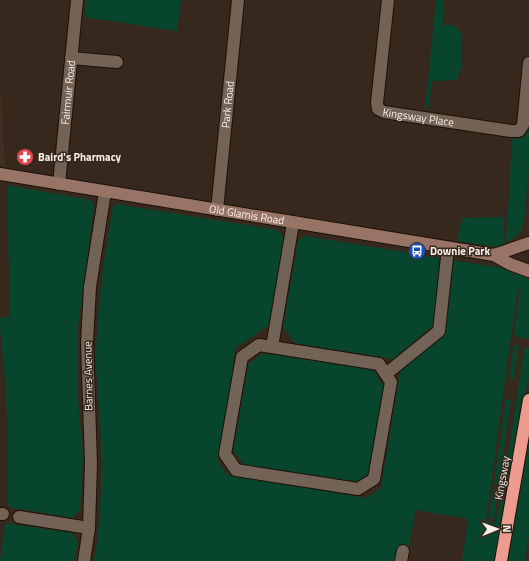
<svg xmlns="http://www.w3.org/2000/svg" width="529" height="561" viewBox="0 0 529 561" font-family="'Titillium Web',sans-serif">
<style>
.built{fill:#432f1f}
.green{fill:#08452d}
.lines{fill:none;stroke-linecap:round;stroke-linejoin:round}
.street-casing{stroke:#1d1006;stroke-width:14}
.secondary-casing{stroke:#1d1006;stroke-width:14}
.highway-casing{stroke:#1d1006;stroke-width:14}
.street{stroke:#736356;stroke-width:12}
.secondary{stroke:#987467;stroke-width:12}
.highway{stroke:#ed9b8e;stroke-width:12}
.labels{text-anchor:middle;stroke-width:3;stroke-linejoin:round;paint-order:stroke}
.street-label{font-size:11px;fill:#f9efe8;stroke:#36281c}
.poi-label{font-size:11px;font-weight:bold;fill:#f9efe8;stroke:#36281c;text-anchor:start}
</style>
<rect width="100%" height="100%" fill="#36281c"/>
<polygon class="built" points="0,89 1,100 5,166 0,165"/>
<g class="green">
<polygon points="86,0 181,0 177,31 84,17"/>
<polygon points="436,0 444,0 443,25 454,25 461,33 462,65 457,80 432,81 428,109 425,109"/>
<polygon points="529,106 529,170 524,220 520,233 506,243 512,139 521,138 526,134"/>
<path d="M7 185 91 200 94 205 78 326V398L83 456 80 510 72 518 9 507 7 504C8 462 8 420 5 379 3 358 0 338 0 318L10 316Z"/>
<path d="M116 204 277 230 284 238 269 325 236 348 217 460 227 475 367 498 381 487 400 372 442 335 451 260 509 269 516 282 511 268 521 272 529 280V339L514 336 520 291 518 286 486 521 495 523 501 500 506 499 494 561H462L468 519 416 510 408 548 397 547 394 561H94C102 515 102 467 100 421 98 403 97 385 96 366 96 313 104 259 113 206Z"/>
<polygon points="504,217 504,248 457,241 462,218"/>
<polygon points="305,236 440,258 433,325 393,359 294,343 283,327 298,241"/>
<polygon points="514,345 519,346 514,379 509,378"/>
<polygon points="529,348 529,377 522,404 508,479 505,477 524,349"/>
<polygon points="263,353 373,370 384,386 369,474 356,482 244,465 233,451 248,364"/>
<polygon points="506,399 511,400 499,485 494,484"/>
<polygon points="529,428 529,536 525,561 506,561"/>
<polygon points="493,490 498,491 494,519 489,518"/>
<polygon points="5,523 72,533 78,541 74,561 0,561"/>
</g>
<g class="lines">
<g class="street-casing">
<g id="street">
<path id="s1" d="M388 0 377 103 378 109 384 112 511 131H519L523 125 529 63"/>
<polyline points="71,58 117,62"/>
<path id="s2" d="M59 184 77 0"/>
<path id="s3" d="M217 210 238 0"/>
<polygon points="259,345 379,364 391,382 374,479 358,489 236,470 225,454 242,357"/>
<polyline points="272,347 293,223"/>
<polyline points="386,374 439,331 448,248"/>
<polyline points="0,514 3,514"/>
<polyline points="19,517 89,528"/>
<polyline points="84,561 89,528 91,463 87,342 90,287 105,192"/>
<polyline points="401,561 403,551"/>
</g>
</g>
<g class="secondary-casing">
<g id="secondary">
<path id="s4" d="M0 174 494 255 510 264 529 271"/>
<polyline points="494,255 529,243"/>
</g>
</g>
<g class="highway-casing">
<polyline id="highway" points="501,561 529,400"/>
</g>
<use href="#street" class="street"/>
<use href="#secondary" class="secondary"/>
<use href="#highway" class="highway"/>
</g>
<defs>
<g id="pharmacy-disc" transform="scale(0.9)"><circle r="9.5" fill="#e0444e" stroke="#36281c"/><path d="M-2-6h4v4h4v4h-4v4h-4v-4h-4v-4h4Z" fill="#fff"/></g>
<g id="bus-disc" transform="scale(0.9)"><circle r="9.5" fill="#1a4fb4" stroke="#36281c"/><path d="M-5-6H5V4H4V6H2V4H-2V6H-4V4H-5ZM-3.5-4V0h7V-4ZM-3.5 1.2v1.5H-2V1.2ZM2 1.2v1.5H3.5V1.2Z" fill="#fff"/></g>
</defs>
<g fill-rule="evenodd">
<use href="#pharmacy-disc" x="25" y="157"/>
<use href="#bus-disc" x="417" y="251"/>
</g>
<g class="labels">
<g class="street-label">
<text dy="4" stroke="none"><textPath href="#s2" startOffset="92">Fairmuir Road</textPath></text>
<text dy="4" stroke="none"><textPath href="#s3" startOffset="106">Park Road</textPath></text>
<text dy="4" stroke="none"><textPath href="#s1" startOffset="151">Kingsway Place</textPath></text>
<text dy="4" stroke="none"><textPath href="#s4" startOffset="250">Old Glamis Road</textPath></text>
<text transform="translate(88 376) rotate(-91)" y="4">Barnes Avenue</text>
<text transform="translate(502 478) rotate(-80)" y="4">Kingsway</text>
</g>
<g class="poi-label">
<text x="38" y="161">Baird's Pharmacy</text>
<text x="430" y="255">Downie Park</text>
</g>
</g>
<g transform="translate(497 529) rotate(89)" stroke="#36281c" stroke-width="3" paint-order="stroke">
<path d="M0-3L7 15L0 10L-7 15Z" fill="#f9efe8"/>
<text y="-6" font-size="11" font-weight="bold" text-anchor="middle" fill="#f9efe8">N</text>
</g>
</svg>
